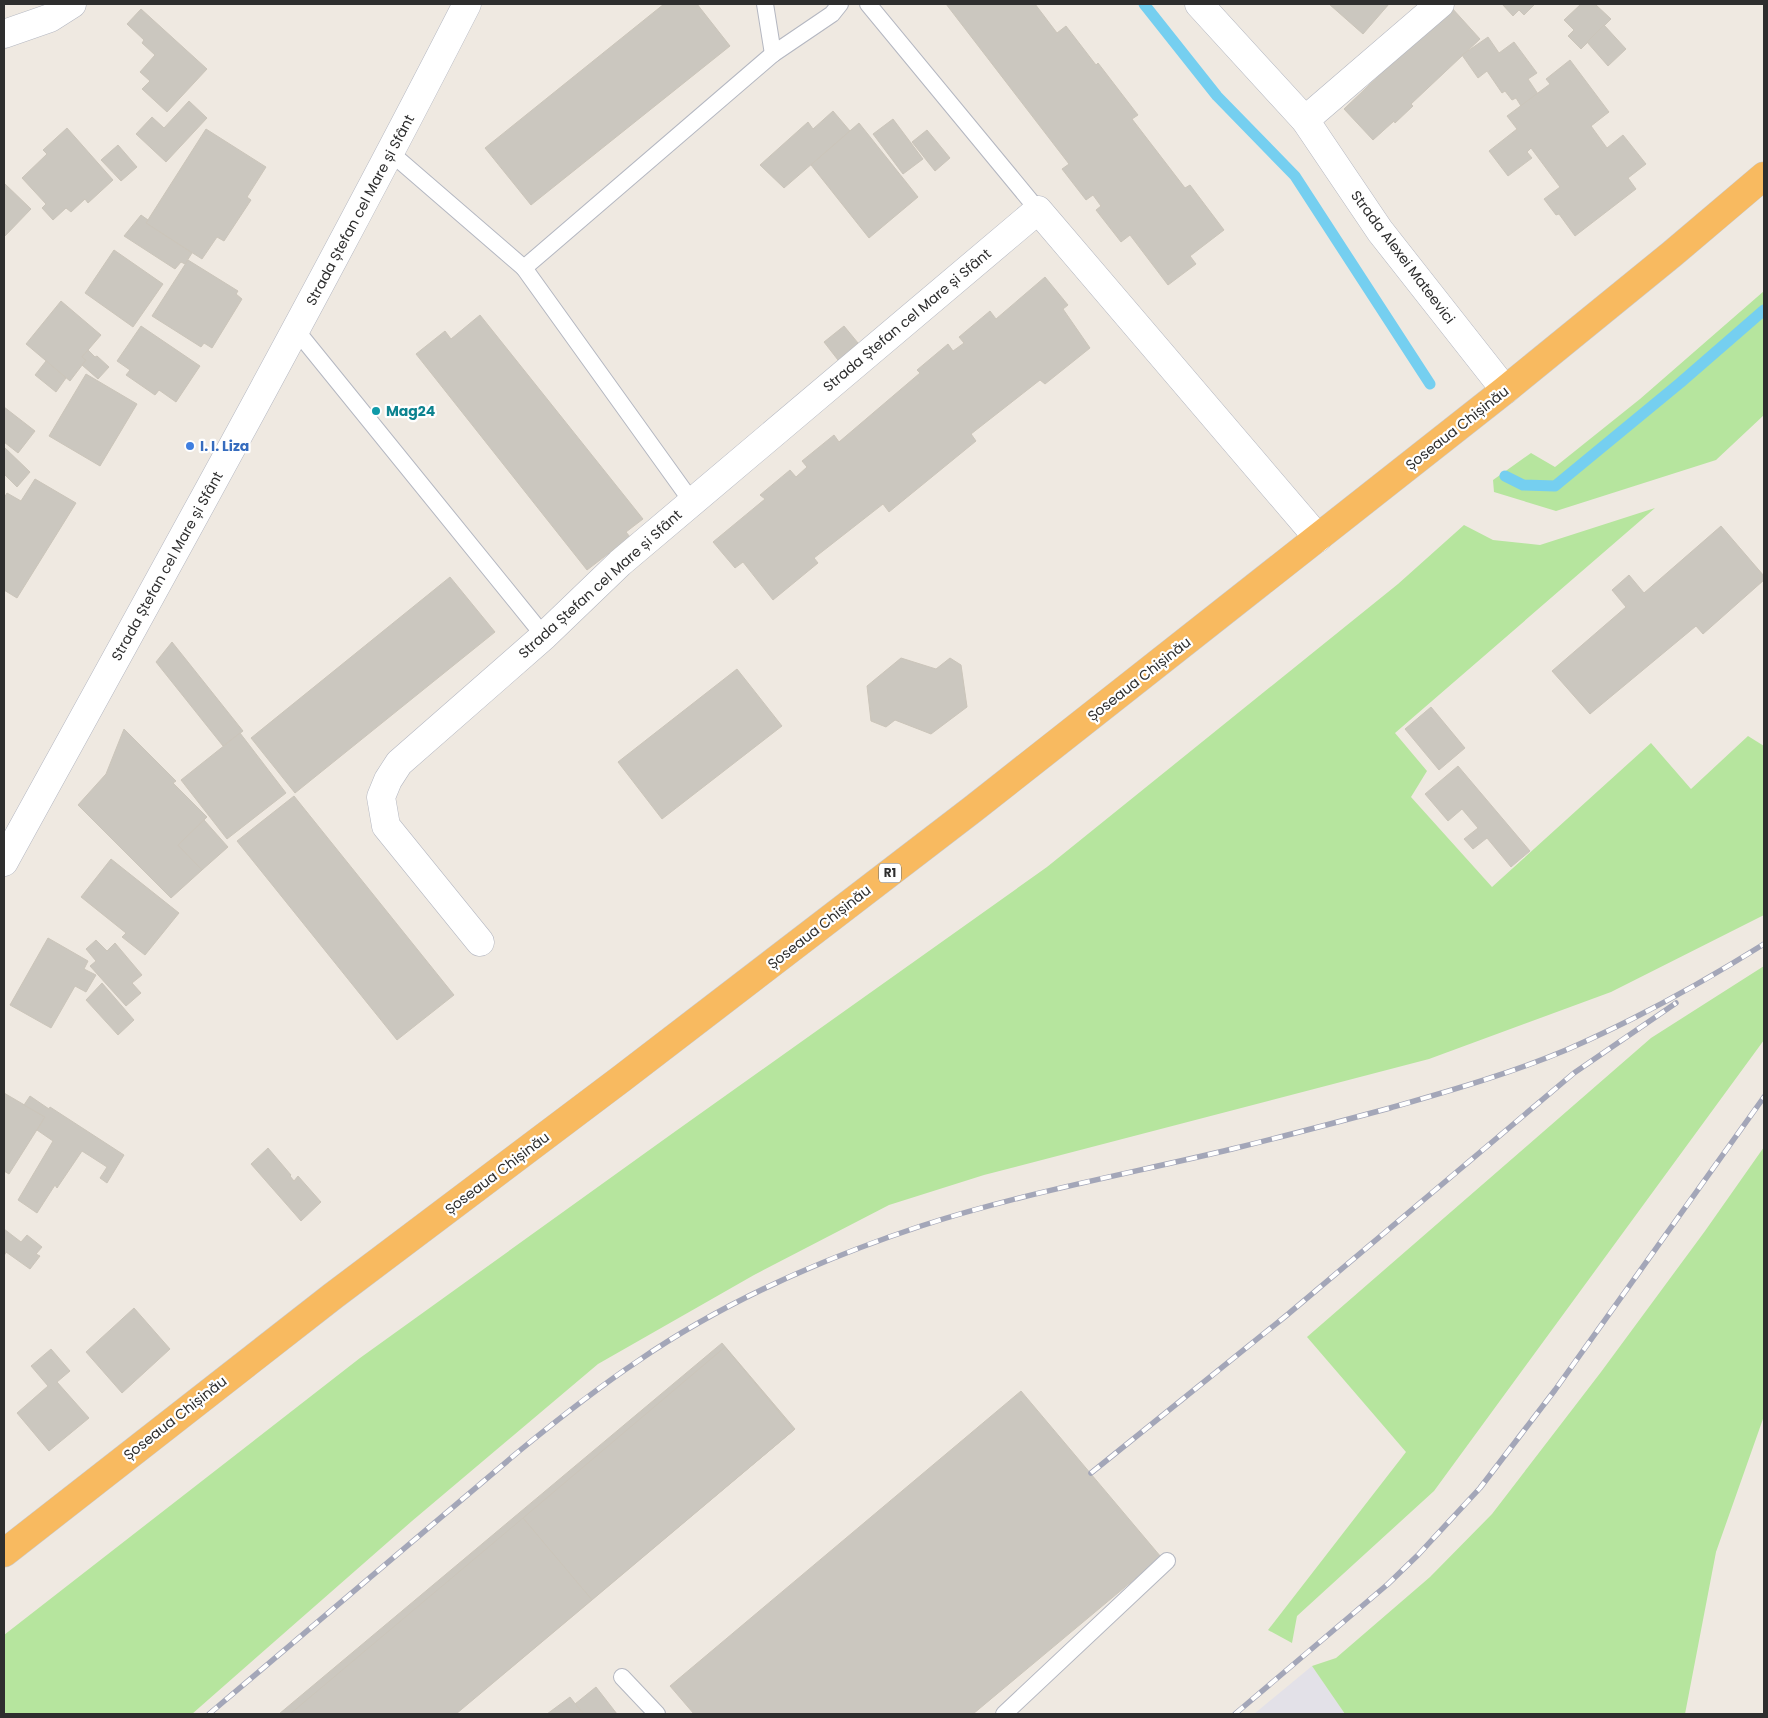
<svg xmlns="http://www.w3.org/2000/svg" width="1768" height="1718" viewBox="0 0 1768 1718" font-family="Poppins,sans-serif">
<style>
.industrial{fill:#e3e1e8}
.green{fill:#b6e59e}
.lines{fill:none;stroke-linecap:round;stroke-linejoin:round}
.stream{stroke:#75cff0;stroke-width:11}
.building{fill:#cbc7bf;stroke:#cbc5ba}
.service-casing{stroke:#b4b7c1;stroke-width:18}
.minor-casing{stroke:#b4b7c1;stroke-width:29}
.tertiary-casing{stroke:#b4b7c1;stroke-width:29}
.trunk-casing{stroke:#c9c9c9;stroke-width:29}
.service{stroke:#fff;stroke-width:16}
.minor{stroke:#fff;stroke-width:28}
.tertiary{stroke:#fff;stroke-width:28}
.trunk{stroke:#f8ba60;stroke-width:28}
.rail-casing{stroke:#a3a6b8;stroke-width:5.5}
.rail{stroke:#fff;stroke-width:4;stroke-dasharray:11;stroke-linecap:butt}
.culture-dot{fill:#0f9aa8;stroke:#fff;stroke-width:2}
.shop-dot{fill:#3f7fe0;stroke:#fff;stroke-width:2}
.labels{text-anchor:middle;stroke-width:4.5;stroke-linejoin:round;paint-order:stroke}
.shield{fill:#fff;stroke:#6d6d6d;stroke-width:1}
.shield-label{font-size:12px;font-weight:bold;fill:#2e2e2e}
.street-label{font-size:14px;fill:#2e2e2e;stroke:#fff}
.culture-label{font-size:14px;font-weight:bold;fill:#0d838f;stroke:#fff;text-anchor:start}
.shop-label{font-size:14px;font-weight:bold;fill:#366cbe;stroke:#fff;text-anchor:start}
</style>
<rect width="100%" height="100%" fill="#efe9e1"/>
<polygon class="industrial" points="1312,1666 1345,1714 1254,1714"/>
<g class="green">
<polygon points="1764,291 1764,415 1716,460 1556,511 1494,492 1493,480 1531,453 1555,467 1640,399"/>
<polygon points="1655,508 1395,733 1427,771 1411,797 1492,887 1651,743 1691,789 1748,736 1764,746 1764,915 1611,992 1429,1059 984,1175 889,1205 754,1275 598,1364 412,1521 192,1714 4,1714 4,1635 360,1358 673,1133 1047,867 1398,584 1464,525 1493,540 1540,545"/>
<polygon points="1764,966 1764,1040 1434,1491 1297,1616 1292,1643 1268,1630 1406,1452 1307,1337 1651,1038"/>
<polygon points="1764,1147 1764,1416 1716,1552 1685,1714 1345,1714 1312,1666 1336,1658 1430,1577 1492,1514 1601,1372 1705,1231"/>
</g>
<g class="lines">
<g class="stream">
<polyline points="1144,4 1217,96 1295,176 1430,384"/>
<polyline points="1505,476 1523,485 1555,486 1680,383 1764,310"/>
</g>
</g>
<g class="building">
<polygon points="664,4 697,4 730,46 531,205 485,148"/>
<polygon points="946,4 1035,4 1057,33 1066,26 1096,65 1098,63 1138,115 1132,119 1185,188 1190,185 1224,230 1190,256 1196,264 1168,285 1130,235 1121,242 1096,210 1101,206 1093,195 1086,200 1062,169 1069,164"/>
<polygon points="1329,4 1389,4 1363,34"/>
<polygon points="1502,4 1535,4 1524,15 1519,10 1513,16"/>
<polygon points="1581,4 1595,4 1611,19 1581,49 1568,36 1574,30 1564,20"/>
<polygon points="1451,7 1480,39 1411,104 1413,106 1395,123 1394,121 1373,140 1344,109"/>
<polygon points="141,9 207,69 167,112 142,89 150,81 140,72 155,55 142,43 144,40 127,24"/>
<polygon points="1604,25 1626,49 1608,66 1587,42"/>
<polygon points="1488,37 1499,53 1514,42 1537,73 1528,79 1538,94 1521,106 1516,98 1512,100 1505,91 1502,93 1487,71 1478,78 1462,55"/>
<polygon points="1570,60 1609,112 1591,126 1607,148 1623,135 1646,164 1628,178 1636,189 1575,236 1559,214 1556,215 1544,199 1560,187 1531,148 1527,152 1532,158 1508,176 1489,151 1517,129 1507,116 1550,84 1546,79"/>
<polygon points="189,101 207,118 166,162 136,134 152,117 164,128"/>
<polygon points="833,111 850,131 784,188 760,165 808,122 813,129"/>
<polygon points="893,119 923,159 903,174 873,134"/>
<polygon points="859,123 918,197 869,238 811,165"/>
<polygon points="67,128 113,180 88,203 85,199 71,212 66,208 53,220 42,208 46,204 22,178 47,154 43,150"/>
<polygon points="206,129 266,167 247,197 251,200 224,241 217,237 202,259 146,223"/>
<polygon points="927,130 950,158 935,171 912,142"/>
<polygon points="118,145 137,167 121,181 101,160"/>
<polygon points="4,183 31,209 4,237"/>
<polygon points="141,215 148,220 146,223 192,253 185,264 181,262 175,269 124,236"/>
<polygon points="114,250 163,284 133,327 85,293"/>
<polygon points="188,260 238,291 236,294 242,299 212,348 204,343 201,347 152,316"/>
<polygon points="1045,277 1068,305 1063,309 1090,348 1045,384 1040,380 971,434 976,441 889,512 883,504 814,558 818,563 773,600 743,562 735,568 713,542 765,499 760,495 790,470 796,477 807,467 802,461 834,435 839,442 920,373 917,370 948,344 953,351 964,343 959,337 990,311 996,319"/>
<polygon points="61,301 101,335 82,357 86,360 70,381 26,344"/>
<polygon points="480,315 643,519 626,532 630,537 587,570 416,354 445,331 451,339"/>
<polygon points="141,326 200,366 176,402 159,390 155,395 126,375 130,370 117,361"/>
<polygon points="844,326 858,343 838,360 824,342"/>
<polygon points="88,350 95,357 97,356 109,367 98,379 82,365 86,360 82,357"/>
<polygon points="46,361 66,378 56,392 35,375"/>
<polygon points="86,374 137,404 100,466 49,436"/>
<polygon points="4,407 35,431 18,453 4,442"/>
<polygon points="4,447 30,472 17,487 4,474"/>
<polygon points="35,479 76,503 17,598 4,590 4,498 7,493 21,501"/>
<polygon points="1721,526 1764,576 1764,580 1703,634 1696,626 1590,714 1552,671 1626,607 1612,590 1629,575 1644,593"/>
<polygon points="450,577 495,632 295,793 251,738"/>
<polygon points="172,642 243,731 223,746 156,662"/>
<polygon points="901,658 936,669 950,658 961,665 967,707 931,734 895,720 886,727 871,721 867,686"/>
<polygon points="737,669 782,726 662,819 618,762"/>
<polygon points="1431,707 1465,748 1439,770 1405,729"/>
<polygon points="124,729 176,781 173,783 207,817 178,845 202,870 171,898 78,805 106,774"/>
<polygon points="240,733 286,793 227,839 181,780"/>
<polygon points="1458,766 1530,851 1511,867 1487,838 1473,849 1464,839 1478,828 1462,809 1448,821 1425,794"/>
<polygon points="294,796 454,995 397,1040 237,841"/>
<polygon points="204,820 228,847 202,870 178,845"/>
<polygon points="111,859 179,913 145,955 122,937 126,933 81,897"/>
<polygon points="48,938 88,961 84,969 96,975 86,992 75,986 51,1028 10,1005"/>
<polygon points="96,940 107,951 115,943 142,975 132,983 141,993 126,1006 90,966 96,961 86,949"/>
<polygon points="102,983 134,1020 118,1035 86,1000"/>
<polygon points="4,1093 45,1117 9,1174 4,1171"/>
<polygon points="30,1096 49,1109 50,1107 124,1155 107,1183 100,1178 107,1167 82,1151 57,1188 55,1185 37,1213 18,1200 53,1141 37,1130 45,1117 24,1105"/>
<polygon points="268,1148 291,1175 290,1176 294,1181 298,1176 321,1202 301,1221 251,1164"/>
<polygon points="4,1229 21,1242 27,1235 42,1247 36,1254 40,1256 30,1269 6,1252 4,1256"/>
<polygon points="134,1308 170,1349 122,1393 86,1352"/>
<polygon points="722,1343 795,1429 509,1669 454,1714 279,1714"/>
<polygon points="725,1347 794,1430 592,1600 523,1518"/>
<polygon points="51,1349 70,1371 57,1382 89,1418 49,1451 17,1413 48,1386 31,1366"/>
<polygon points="1021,1391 1161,1557 973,1714 694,1714 670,1686"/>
<polygon points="523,1518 592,1600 456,1714 290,1714"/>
<polygon points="596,1687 617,1714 584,1714 575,1704"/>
<polygon points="570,1697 583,1714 547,1714"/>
</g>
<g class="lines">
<g class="service-casing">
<g id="service">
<polyline points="765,4 773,54"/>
<polyline points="868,4 1038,210"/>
<polyline points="391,153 524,268"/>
<polyline points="296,330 544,636"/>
<polyline points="692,502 524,268 773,54 832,14 840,4"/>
<polyline points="622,1677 657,1714"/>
<polyline points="1004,1714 1167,1561"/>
</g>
</g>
<g class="minor-casing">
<g id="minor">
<polyline points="1199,4 1305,120 1380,231 1505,390"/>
<polyline points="4,34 50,18 72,4"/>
<polyline points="1305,120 1440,4"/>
<polyline points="480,942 386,826 381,797 388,780 399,763 544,636 620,563 1038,210 1318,538"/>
</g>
</g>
<g class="tertiary-casing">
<path id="tertiary" d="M4 862C161 577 319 293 467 4"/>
</g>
<g class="trunk-casing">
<polyline id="trunk" points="4,1553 333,1296 621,1079 973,809 1505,390 1672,254 1764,176"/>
</g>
<use href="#service" class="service"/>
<use href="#minor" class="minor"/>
<use href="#tertiary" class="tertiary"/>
<use href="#trunk" class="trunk"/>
<g class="rail-casing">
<g id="rail">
<polyline points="1091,1473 1287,1315 1574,1073 1676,1003"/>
<path d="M209 1714 518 1452C557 1420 596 1389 638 1361 723 1302 822 1259 921 1226 1022 1193 1128 1174 1232 1149 1285 1136 1338 1122 1390 1108 1449 1091 1509 1074 1566 1050 1635 1020 1700 984 1764 944"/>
<polyline points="1235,1714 1388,1584 1418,1555 1480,1488 1555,1390 1764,1097"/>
</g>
</g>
<use href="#rail" class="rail"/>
</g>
<circle class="culture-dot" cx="376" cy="411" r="5"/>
<circle class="shop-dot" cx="190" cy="446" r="5"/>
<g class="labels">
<rect class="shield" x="879" y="863.5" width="22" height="19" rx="4"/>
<g class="shield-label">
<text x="890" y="877">R1</text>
</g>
<g class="street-label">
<text transform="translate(360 210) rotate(-62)" y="5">Strada Ștefan cel Mare și Sfânt</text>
<text transform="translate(1403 257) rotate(53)" y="5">Strada Alexei Mateevici</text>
<text transform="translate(907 320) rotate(-40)" y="5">Strada Ștefan cel Mare și Sfânt</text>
<text transform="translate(1457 428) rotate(-38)" y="5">Șoseaua Chișinău</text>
<text transform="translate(167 566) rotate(-61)" y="5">Strada Ștefan cel Mare și Sfânt</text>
<text transform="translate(600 584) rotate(-42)" y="5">Strada Ștefan cel Mare și Sfânt</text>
<text transform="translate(1139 679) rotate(-38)" y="5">Șoseaua Chișinău</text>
<text transform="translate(819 927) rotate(-38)" y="5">Șoseaua Chișinău</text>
<text transform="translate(497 1173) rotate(-37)" y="5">Șoseaua Chișinău</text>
<text transform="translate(175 1418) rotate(-38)" y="5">Șoseaua Chișinău</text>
</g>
<g class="culture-label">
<text x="386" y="416">Mag24</text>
</g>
<g class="shop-label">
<text x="200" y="451">I. I. Liza</text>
</g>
</g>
<rect width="1768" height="1718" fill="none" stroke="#2e2e2e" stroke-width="10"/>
</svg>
